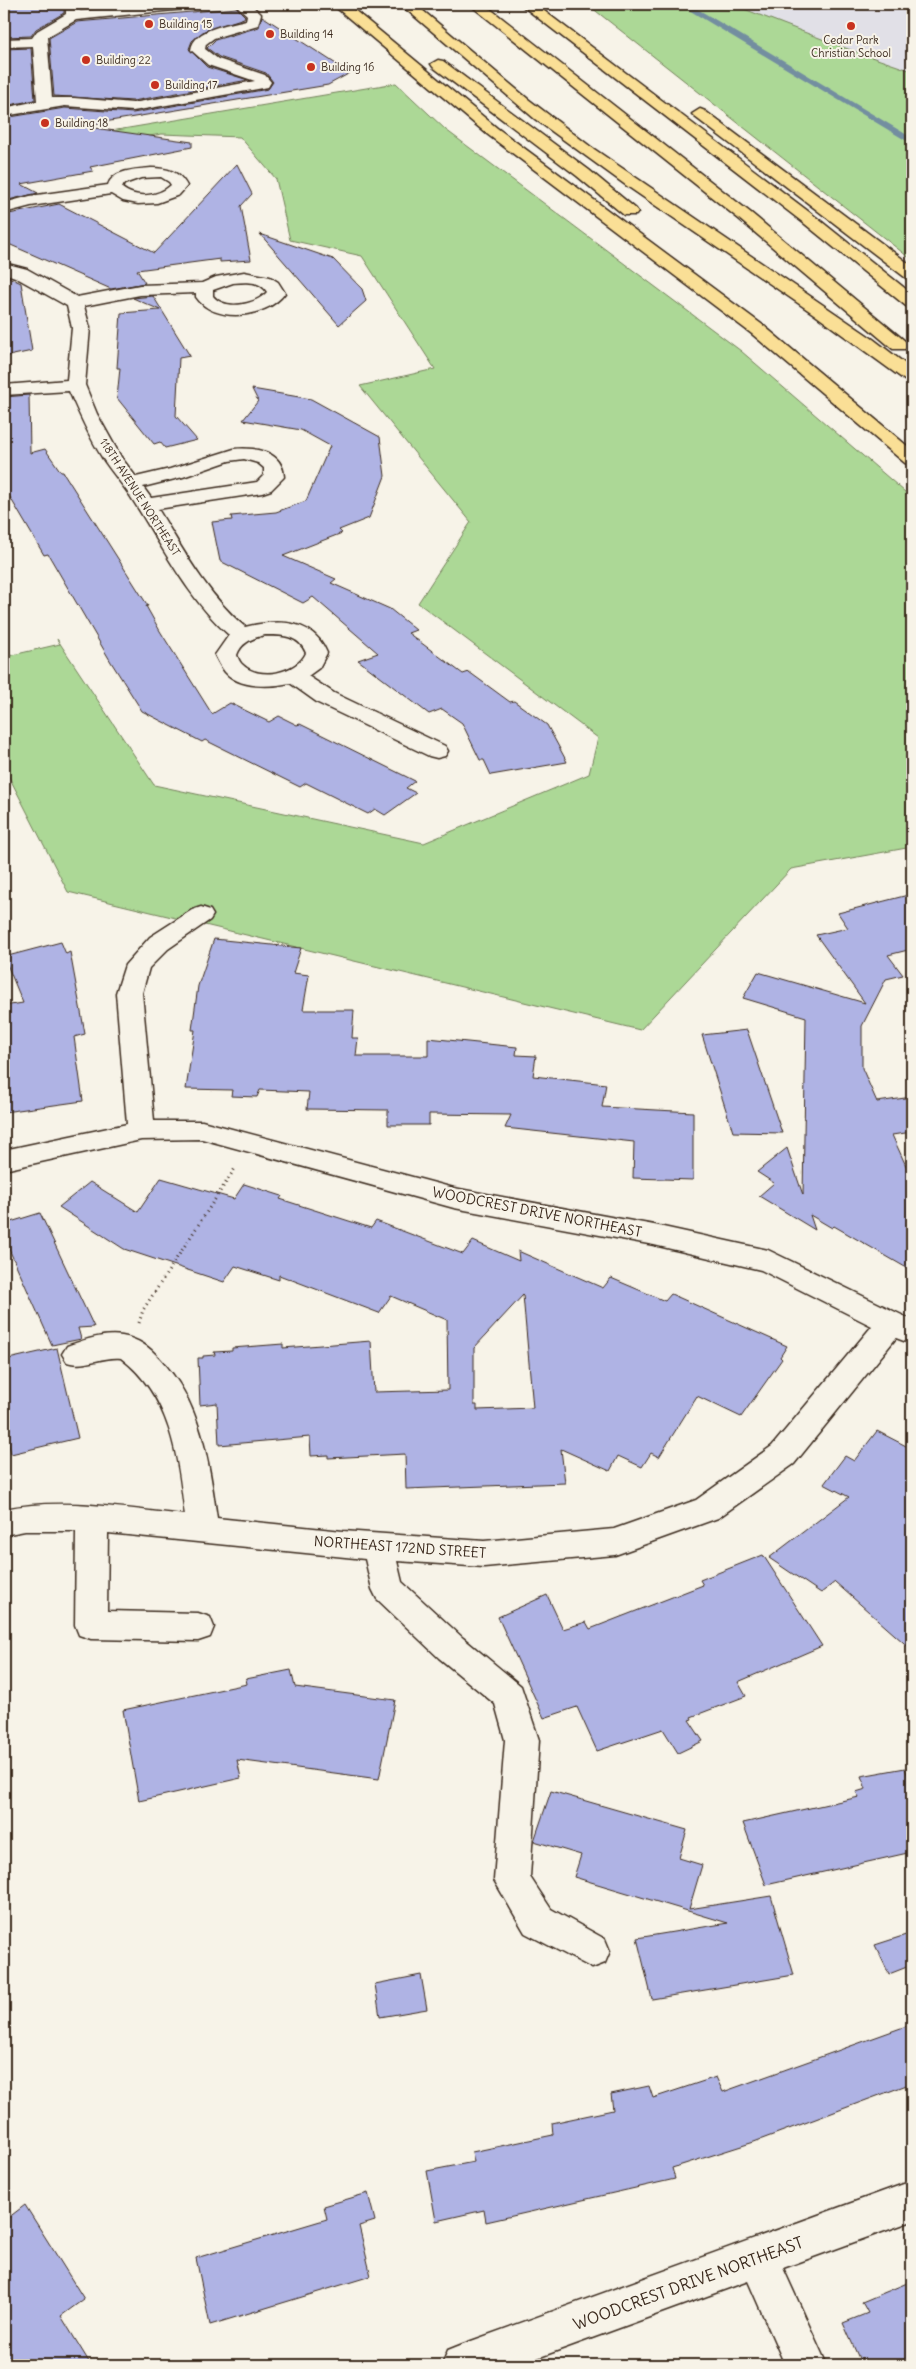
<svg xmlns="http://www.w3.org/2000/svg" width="916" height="2369" viewBox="0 0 916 2369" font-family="Delius,sans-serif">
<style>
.built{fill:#e1e0e7}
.green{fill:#acd896;stroke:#74815a}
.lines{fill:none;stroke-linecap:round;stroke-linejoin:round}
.stream{stroke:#738ea0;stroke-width:5.5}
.building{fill:#afb3e4;stroke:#3b2a1e;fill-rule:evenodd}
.minor-casing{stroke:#3b2a1e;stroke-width:3}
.highway-casing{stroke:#3b2a1e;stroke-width:3}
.path{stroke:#3b2a1e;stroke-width:3;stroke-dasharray:1 4;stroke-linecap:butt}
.minor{fill:#f7f3e8;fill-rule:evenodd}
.highway{fill:#fadf96;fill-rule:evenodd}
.poi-dot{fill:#c8321e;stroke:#f7f3e8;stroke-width:2}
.labels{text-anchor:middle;stroke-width:4;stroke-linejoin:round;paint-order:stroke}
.far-poi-label{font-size:11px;fill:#3b2a1e;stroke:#f7f3e8;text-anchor:start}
.far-street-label{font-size:11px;fill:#3b2a1e;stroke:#f7f3e8}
.street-label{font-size:14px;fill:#3b2a1e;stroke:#f7f3e8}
.near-street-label{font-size:16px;fill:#3b2a1e;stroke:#f7f3e8}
</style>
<rect width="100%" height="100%" fill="#f7f3e8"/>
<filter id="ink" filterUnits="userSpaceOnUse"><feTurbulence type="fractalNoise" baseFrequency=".02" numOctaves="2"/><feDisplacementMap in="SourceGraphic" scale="10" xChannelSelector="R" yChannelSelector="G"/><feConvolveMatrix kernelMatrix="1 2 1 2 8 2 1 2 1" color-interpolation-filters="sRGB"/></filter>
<g filter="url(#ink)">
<polygon class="built" points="731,4 912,4 912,71 848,49"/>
<g class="green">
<polygon points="587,4 731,4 848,49 912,71 912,260"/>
<polygon points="396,83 446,130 741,351 912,498 912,847 791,869 640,1030 68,892 4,767 4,657 60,644 57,639 154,785 424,843 589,774 598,738 418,603 471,522 360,386 435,369 362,256 290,240 276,179 240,137 162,134 4,158 4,149"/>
</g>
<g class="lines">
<polyline class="stream" points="684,4 912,141"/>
</g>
<g class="building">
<polygon points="4,4 64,4 64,13 36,29 31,36 4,37"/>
<polygon points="82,4 132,4 82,9"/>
<polygon points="237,8 245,16 244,18 204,31 192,41 189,49 207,67 248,80 133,101 54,96 49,38 77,22"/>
<polygon points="262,16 350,73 328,85 80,126 192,142 192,147 90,167 93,171 21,184 38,193 4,201 4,118 65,108 133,113 268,89 273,82 266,73 219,57 207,48 215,40 259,27"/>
<polygon points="31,48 35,100 4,106 4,49"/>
<polygon points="237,164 252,194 241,206 251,260 220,262 220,259 137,270 145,283 111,289 4,242 4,215 59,204 154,253"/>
<polygon points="260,234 333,259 362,289 366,301 339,325"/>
<polygon points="4,275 21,283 32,351 4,357"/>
<polygon points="153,296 190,356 179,358 176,416 197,440 165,448 160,442 154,444 117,398 120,368 117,368 121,313 160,310 133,298"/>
<polygon points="252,389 311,399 380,437 385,476 369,518 339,530 342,533 283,556 336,579 331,583 390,609 416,630 408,633 463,674 469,672 510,702 514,701 547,725 567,762 491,775 484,760 480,760 462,723 442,709 429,714 358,660 378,653 313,597 303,603 220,561 212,522 232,520 231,516 276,512 306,501 330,446 301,430 243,420 258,401"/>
<polygon points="29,395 30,453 45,449 61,472 63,472 148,606 146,606 160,631 212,714 230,703 269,722 279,716 297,725 300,724 415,781 406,788 416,793 385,815 375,809 368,814 306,783 300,787 205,740 202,742 142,711 111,662 48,554 44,555 4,487 4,397"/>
<polygon points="912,894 912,949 888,955 903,975 886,979 862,1026 862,1068 877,1102 912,1097 912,1132 892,1135 912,1179 912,1271 834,1226 832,1228 810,1215 815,1230 759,1196 774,1183 757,1172 787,1148 803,1195 806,1017 743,998 758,972 865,1003 816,935 848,928 838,913"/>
<polygon points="214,939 301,948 293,973 309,975 303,1010 354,1010 352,1038 358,1038 356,1056 428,1056 428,1038 517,1047 516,1055 536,1056 533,1076 606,1084 602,1107 693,1112 693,1180 633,1178 634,1142 505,1128 511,1115 429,1114 429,1125 388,1125 388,1110 307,1109 309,1092 260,1090 257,1097 231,1096 232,1090 186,1089 195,1030 192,1030 198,986"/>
<polygon points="61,942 66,954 70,952 85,1034 74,1037 83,1101 4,1112 4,1006 23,1003 4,957"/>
<polygon points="747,1030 782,1133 733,1132 702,1035"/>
<path d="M161 1178 234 1199 244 1184 282 1196 280 1199 371 1228 376 1221 463 1254 473 1241 519 1261 518 1251 603 1288 611 1278 665 1301 671 1294 787 1346 780 1357 782 1359 741 1417 697 1396 659 1457 651 1453 642 1467 618 1456 610 1471 561 1449 565 1483 406 1489 405 1454 328 1458V1455L311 1456 310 1437 219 1445 217 1403 200 1405 198 1358H203V1356L215 1355 214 1352 232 1351V1348L283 1344V1348L371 1341 374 1392 448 1390 447 1320 391 1296 379 1313 279 1275V1280L235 1266 224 1282 124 1249 59 1207 90 1182 138 1212ZM523 1295 533 1408 477 1410V1405H474V1348Z"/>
<polygon points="40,1213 94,1327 78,1328 81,1339 52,1345 4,1238 4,1224"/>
<polygon points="57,1348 78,1438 11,1454 4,1421 4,1360"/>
<polygon points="877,1431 912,1449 912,1650 835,1582 821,1593 769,1558 849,1497 824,1484 845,1456 854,1461"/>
<polygon points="763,1555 822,1646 738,1682 746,1696 691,1717 692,1719 689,1720 703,1741 678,1753 663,1729 597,1751 577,1707 544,1718 498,1617 547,1595 563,1629 586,1622 590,1629 703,1585 700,1580"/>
<polygon points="291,1670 295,1687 395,1700 379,1779 237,1760 241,1778 139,1801 123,1710 247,1684 246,1679"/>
<polygon points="905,1768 912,1787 912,1852 766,1885 743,1823 859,1797 856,1792 866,1789 861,1776"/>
<polygon points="551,1791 687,1830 679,1858 702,1865 689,1909 771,1896 794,1975 652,1999 637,1938 728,1923 574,1877 581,1855 534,1841"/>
<polygon points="912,1933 912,1965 889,1974 875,1945"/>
<polygon points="421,1975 427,2009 380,2017 375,1984"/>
<polygon points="912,2024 912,2083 754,2142 672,2168 675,2179 486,2222 484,2210 436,2221 427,2171 474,2162 472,2152 553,2135 552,2123 613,2110 611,2094 649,2086 653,2098 716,2077 723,2092"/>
<polygon points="368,2193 375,2221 359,2226 371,2276 210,2325 196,2258 327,2219 324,2206"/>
<polygon points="25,2205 84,2299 61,2316 91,2365 11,2365 4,2353 4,2221"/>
<polygon points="912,2281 912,2365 862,2365 843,2323 868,2313 862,2302"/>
</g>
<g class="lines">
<g class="minor-casing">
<g id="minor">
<path d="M66 4H80V11L154 4H200L193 8 76 20 47 37 52 98H74L133 103 255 81 208 65 191 50C194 28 228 25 246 20L247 15 235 4H250L261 14 258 25 214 38 206 44 205 49 218 59 265 75 271 82 268 87 263 88 133 111 65 106 4 116V108L37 101 33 46 4 47V39L32 38 37 31 66 14Z"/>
<path d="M151 168C167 168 179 171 187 186L179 195 157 203 138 204 123 201 111 194 31 206 4 213V203L30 196 108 185C113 170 137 169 151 168ZM161 177 169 182 171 185C158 197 136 199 122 188L124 184 141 178Z"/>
<path d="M4 263 27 269 77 297 140 285 202 283 216 277 244 272 270 277 278 282 285 293C266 319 214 324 196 297V293L140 295 84 306 90 328 85 385 97 414 121 457 136 477 170 469 234 449C255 447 283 451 284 477L271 490 262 493 158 509C183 550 208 596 245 627 277 619 313 618 327 653L319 668 308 676 334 693 445 746 448 751 445 756 437 758 429 756 318 703 290 683C271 687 240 689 225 672 221 667 218 661 215 655L229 635C189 600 162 546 134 502 125 487 113 474 103 459 90 438 79 414 69 391L4 395V385L67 380 72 328 67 306 15 277 4 273ZM233 283C245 282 260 280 267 292 256 305 225 311 213 296V290ZM244 459 258 463 264 468V475L257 482 151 498 143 487 183 477 229 461ZM265 635C282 635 299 635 306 653 297 673 260 681 243 665 240 663 238 658 237 655 241 643 252 638 265 635Z"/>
<path d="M201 907 210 910 213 915 210 920 168 949 149 968 142 993 154 1121H202L454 1188 654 1225 768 1250 912 1320V1344L896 1338 794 1464 718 1518 615 1555 484 1567 397 1561 402 1582 463 1638 521 1686 539 1740 530 1877 551 1909 605 1939 610 1951 605 1963 592 1968 525 1933 494 1880 505 1740 495 1704 439 1658 377 1599 372 1589 365 1559 108 1533 107 1611 198 1613 210 1617 214 1627 210 1637 198 1641 91 1639 79 1635 75 1625 76 1531H25L4 1535V1509C63 1497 126 1509 185 1515 178 1457 171 1396 121 1358 102 1356 84 1368 67 1362L62 1354 67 1346C84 1340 104 1333 122 1336 139 1339 149 1347 160 1359 201 1402 209 1462 217 1518L343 1531 484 1541 614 1529 696 1500 772 1446 872 1326 761 1270 654 1245 454 1208 202 1139 141 1140 4 1170V1150L127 1124 116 993 125 965 150 937 192 910Z"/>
<polygon points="912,2181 912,2221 783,2268 827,2365 785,2365 748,2281 518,2365 442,2365 448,2350 463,2344"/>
</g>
</g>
<g class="highway-casing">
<g id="highway">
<polygon points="332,4 347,4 497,128 764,326 912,450 912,465 905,463 752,334 487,134"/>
<polygon points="400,4 415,4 528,99 591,147 873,339 912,369 912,382 906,381 814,314 627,186 535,119"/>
<polygon points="469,4 484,4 751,213 905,341 908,345 905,349 893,349 739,219"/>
<polygon points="520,4 535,4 817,218 912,294 912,307 906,306 805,224"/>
<polygon points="438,60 443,61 589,170 636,209 638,212 636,215 624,215 577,176 433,67 431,64"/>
<polygon points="700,109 705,111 912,266 912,279 906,278 695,117 692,114"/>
</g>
</g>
<polyline class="path" points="139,1323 143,1310 236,1167"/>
<use href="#minor" class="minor"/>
<use href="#highway" class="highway"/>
</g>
</g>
<g class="poi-dot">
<circle cx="149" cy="24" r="5"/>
<circle cx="851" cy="26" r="5"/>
<circle cx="270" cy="34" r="5"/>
<circle cx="86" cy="60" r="5"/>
<circle cx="311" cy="67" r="5"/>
<circle cx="155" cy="85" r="5"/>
<circle cx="45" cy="123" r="5"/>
</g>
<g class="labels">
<g class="far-poi-label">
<text x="159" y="28">Building 15</text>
<text x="280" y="38">Building 14</text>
<text x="851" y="44" text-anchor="middle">Cedar Park<tspan x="851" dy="13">Christian School</tspan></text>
<text x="96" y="64">Building 22</text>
<text x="321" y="71">Building 16</text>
<text x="165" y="89">Building 17</text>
<text x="55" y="127">Building 18</text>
</g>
<g class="far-street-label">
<text transform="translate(140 497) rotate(57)" y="4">118TH AVENUE NORTHEAST</text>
</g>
<g class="street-label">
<text transform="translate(537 1212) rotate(11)" y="5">WOODCREST DRIVE NORTHEAST</text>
<text transform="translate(400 1547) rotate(4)" y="5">NORTHEAST 172ND STREET</text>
</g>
<g class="near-street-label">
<text transform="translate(688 2283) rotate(-20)" y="6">WOODCREST DRIVE NORTHEAST</text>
</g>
</g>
<rect width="916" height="2369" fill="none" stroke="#f7f3e8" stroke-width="20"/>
<rect x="10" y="10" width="896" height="2349" fill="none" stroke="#3b2a1e" stroke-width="2" filter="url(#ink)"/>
</svg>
